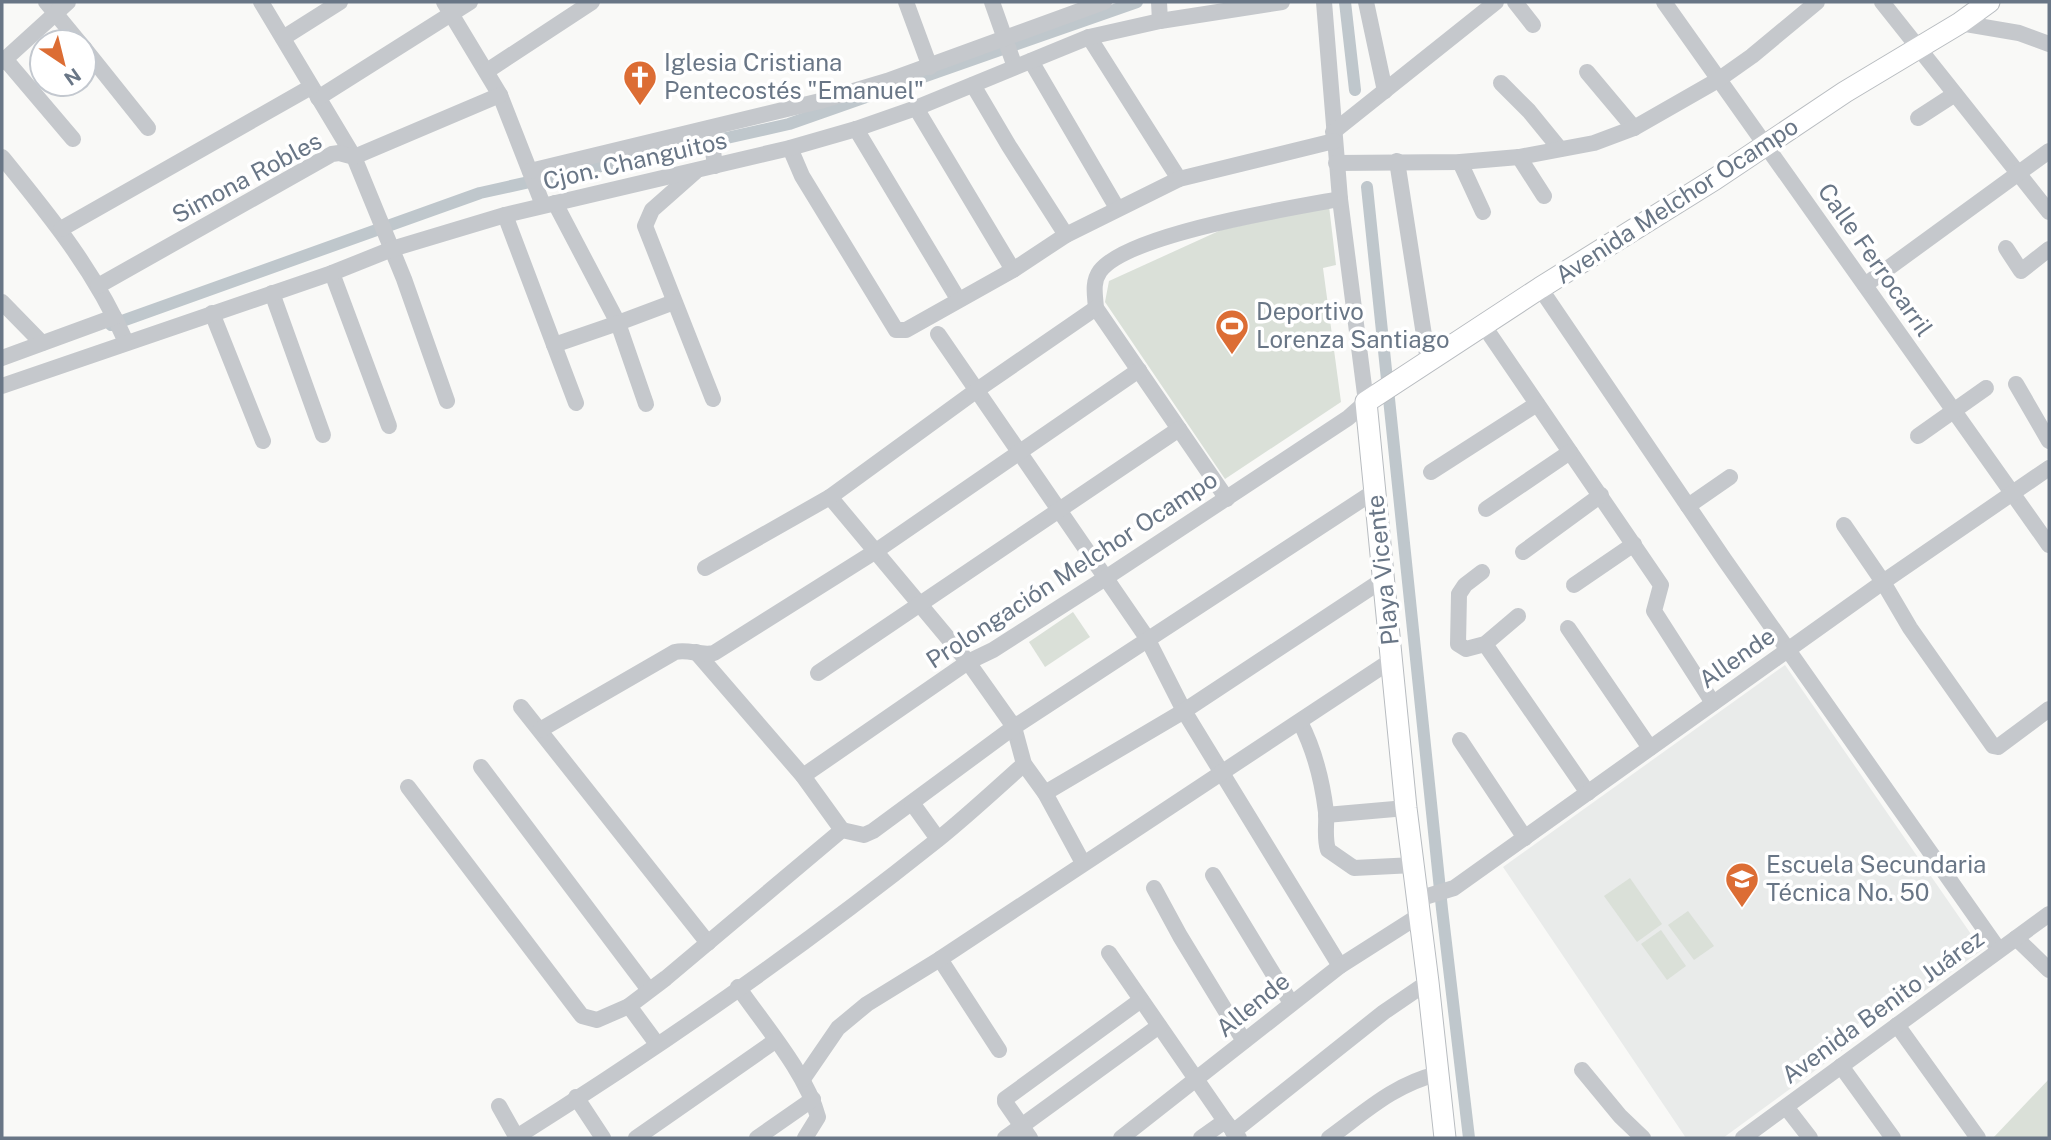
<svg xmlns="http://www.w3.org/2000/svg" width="2051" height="1140" viewBox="0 0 2051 1140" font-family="'Public Sans',sans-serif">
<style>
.built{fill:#e9ebea}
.green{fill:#dae0d8}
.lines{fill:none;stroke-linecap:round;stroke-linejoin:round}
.canal{stroke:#bfc7cc;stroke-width:12}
.major-casing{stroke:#b8bcc0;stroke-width:23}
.minor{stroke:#c5c8cc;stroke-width:16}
.major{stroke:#fff;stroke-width:21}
.labels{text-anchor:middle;stroke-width:7;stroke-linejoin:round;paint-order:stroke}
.poi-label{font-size:24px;fill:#697686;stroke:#fff;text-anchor:start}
.street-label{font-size:24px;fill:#697686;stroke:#fff}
</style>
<rect width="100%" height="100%" fill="#f9f9f7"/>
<polygon class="built" points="1785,665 1982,950 1902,1007 1895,998 1867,1017 1840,1037 1847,1047 1723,1138 1686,1138 1503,867"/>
<g class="green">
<polygon points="1329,206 1336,265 1323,268 1341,402 1225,479 1105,302 1109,281 1221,230"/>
<polygon points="1073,612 1090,637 1045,667 1029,642"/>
<polygon points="1630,878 1662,924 1637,942 1604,896"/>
<polygon points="1688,911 1714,946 1694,960 1668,925"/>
<polygon points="1661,930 1686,966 1667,980 1641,944"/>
<polygon points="2049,1079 2049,1138 1993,1138"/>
</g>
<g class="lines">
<g class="canal">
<polyline points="1345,2 1355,90"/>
<polyline points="1367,187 1442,909 1469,1138"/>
<polyline points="111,325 480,193 789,124 1137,2"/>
</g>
<g class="major-casing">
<polyline id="major" points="1445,1138 1428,982 1406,808 1366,402 1540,288 1715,179 1845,92 1960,23 1989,2"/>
</g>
<g class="minor">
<polyline points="46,2 79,42"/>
<polyline points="261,2 354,157 404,279 447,401"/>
<polyline points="444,2 500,95 543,205"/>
<polyline points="906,2 930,67"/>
<polyline points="992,2 1015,67"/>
<polyline points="1159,2 1160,21"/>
<polyline points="1324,2 1340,199 1366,402"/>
<polyline points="1366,2 1385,91"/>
<polyline points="1515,2 1533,25"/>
<polyline points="1664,2 2049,545"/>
<polyline points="1882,2 2049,212"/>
<polyline points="1960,23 2019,33 2049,44"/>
<polyline points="1089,37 1179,179"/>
<polyline points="283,38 340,2"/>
<polyline points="84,48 148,128"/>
<polyline points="5,59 73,139"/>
<polyline points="1031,61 1117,208"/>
<polyline points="2,62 68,2"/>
<polyline points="487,71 592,2"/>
<polyline points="1587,72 1634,128"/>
<polyline points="1501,83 1529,111 1560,149"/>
<polyline points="973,85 1009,146 1066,235"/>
<polyline points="318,98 470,2"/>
<polyline points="916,108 1013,270"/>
<polyline points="1918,118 1955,94"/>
<polyline points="710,128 715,166"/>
<polyline points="856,129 958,299"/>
<polyline points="1333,132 1496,2"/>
<polyline points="790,148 802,176 896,330 906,330 1013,270 1066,235 1179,179 1334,141"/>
<path d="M2 157C50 216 95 271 126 342"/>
<polyline points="1519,157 1544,196"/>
<polyline points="1397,161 1428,361"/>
<polyline points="1460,162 1483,212"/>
<polyline points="1336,163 1460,162 1519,157 1594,143 1634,128 1718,80 1752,56 1817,2"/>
<polyline points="530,171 820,101 887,81 1104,2"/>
<polyline points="695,172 652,210 645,226 713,399"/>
<polyline points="555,203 618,323 674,302"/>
<polyline points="505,215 576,403"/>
<polyline points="61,229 311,87"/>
<polyline points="2006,248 2021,271 2049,249"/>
<polyline points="332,273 389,426"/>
<polyline points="1865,285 2049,151"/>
<polyline points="98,286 332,154 339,153 354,157 500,95"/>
<polyline points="1540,288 1724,559 1999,950"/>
<polyline points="272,293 323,435"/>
<polyline points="2,302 42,343"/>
<polyline points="212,313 263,441"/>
<polyline points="1484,326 1661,585 1654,611 1713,703"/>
<polyline points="938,334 1147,638 1184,711 1340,966"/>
<polyline points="554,345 618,323 646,404"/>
<polyline points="2,358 114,317"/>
<polyline points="2016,384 2049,441"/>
<polyline points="2,386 332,273 392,249 505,215 790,148 856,129 916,108 1089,37 1160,21 1282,2"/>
<polyline points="1918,436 1986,388"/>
<polyline points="1431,472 1537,404"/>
<polyline points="830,497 968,662 1014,727 1024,764 1045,793 1083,863"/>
<path d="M1227 499 1096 308C1095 295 1092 282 1100 271 1128 234 1291 208 1340 199"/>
<polyline points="1688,506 1730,477"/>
<polyline points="1486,509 1570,452"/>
<polyline points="1844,525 1883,582 1910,628 1993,746 1998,747 2002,744 2049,709"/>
<polyline points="1523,552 1601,495"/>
<polyline points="705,568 830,497 977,390 1096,308"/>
<polyline points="1482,572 1465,585 1459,594 1458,644 1466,649 1485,644 1518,616"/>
<polyline points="1574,585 1634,544"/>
<polyline points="1568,628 1650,748"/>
<polyline points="1485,644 1588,793"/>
<polyline points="696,652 803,776 842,830"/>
<polyline points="818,673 1179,429"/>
<polyline points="521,707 708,943"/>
<path d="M1300 722C1315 751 1322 779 1326 812 1327 825 1324 837 1328 850L1354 868 1414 865"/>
<path d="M540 730 675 652C689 649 701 656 714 653L876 551 1139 370"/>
<polyline points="1460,740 1525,838"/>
<polyline points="481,767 649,990"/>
<polyline points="803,776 968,662 993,650 1107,577 1348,418 1366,402"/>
<polyline points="408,787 582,1016 597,1020 629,1006 666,978 842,830 864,835 873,831 1014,727 1375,491"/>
<polyline points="1045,793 1184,711 1384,579"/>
<polyline points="912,803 938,839"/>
<polyline points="1326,815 1406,808"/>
<polyline points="1213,875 1291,1003"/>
<polyline points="1154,888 1180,936 1244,1041"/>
<polyline points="1418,899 1454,888 1883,582 2049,468"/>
<polyline points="2016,938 2049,970"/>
<polyline points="1109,953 1225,1121 1239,1138"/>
<polyline points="940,959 999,1050"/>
<path d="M738 987C765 1026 806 1073 818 1117L805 1138"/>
<polyline points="629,1006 657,1044"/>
<polyline points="1897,1025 1978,1138"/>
<polyline points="1841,1066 1893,1138"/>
<polyline points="1582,1070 1620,1116 1643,1138"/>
<polyline points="803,1079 838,1028 867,1004 940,959 1392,660"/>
<polyline points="576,1097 603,1138"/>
<polyline points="499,1106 517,1138"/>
<polyline points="1786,1107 1810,1138"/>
<polyline points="1233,1132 1384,1012 1428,982"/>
<path d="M515 1138C660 1047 802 948 936 841 966 817 995 790 1024 764"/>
<polyline points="636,1138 775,1041"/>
<polyline points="757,1138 813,1099"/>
<polyline points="1005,1138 1159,1026"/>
<polyline points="1030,1138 1005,1102 1005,1099 1141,1000"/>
<polyline points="1121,1138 1340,966 1420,915"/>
<polyline points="1201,1138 1225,1121"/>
<path d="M1329 1138C1365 1112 1393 1085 1437 1074"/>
<polyline points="1743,1138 2049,914"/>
</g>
<use href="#major" class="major"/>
</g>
<defs>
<g id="church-pin" transform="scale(1.75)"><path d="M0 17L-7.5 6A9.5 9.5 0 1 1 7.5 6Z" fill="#dc6d34" stroke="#fff"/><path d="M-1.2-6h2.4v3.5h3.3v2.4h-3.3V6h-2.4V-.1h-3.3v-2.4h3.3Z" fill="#fff"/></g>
<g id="stadium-pin" transform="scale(1.75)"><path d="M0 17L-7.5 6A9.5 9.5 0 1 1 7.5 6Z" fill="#dc6d34" stroke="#fff"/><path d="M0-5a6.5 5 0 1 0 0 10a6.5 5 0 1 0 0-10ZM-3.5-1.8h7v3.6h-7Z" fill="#fff"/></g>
<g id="school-pin" transform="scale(1.75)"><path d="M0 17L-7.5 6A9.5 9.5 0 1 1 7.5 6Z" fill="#dc6d34" stroke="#fff"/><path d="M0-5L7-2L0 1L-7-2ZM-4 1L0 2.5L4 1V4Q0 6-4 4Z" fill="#fff"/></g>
</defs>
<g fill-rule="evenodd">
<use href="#church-pin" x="640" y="77"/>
<use href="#stadium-pin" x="1232" y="326"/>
<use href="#school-pin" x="1742" y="879"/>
</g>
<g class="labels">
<g class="poi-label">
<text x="664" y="71">Iglesia Cristiana<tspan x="664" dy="28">Pentecostés "Emanuel"</tspan></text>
<text x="1256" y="320">Deportivo<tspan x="1256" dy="28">Lorenza Santiago</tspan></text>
<text x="1766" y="873">Escuela Secundaria<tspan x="1766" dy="28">Técnica No. 50</tspan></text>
</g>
<g class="street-label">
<text transform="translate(635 161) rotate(-13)" y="8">Cjon. Changuitos</text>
<text transform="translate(247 178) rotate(-28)" y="8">Simona Robles</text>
<text transform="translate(1677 201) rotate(-33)" y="8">Avenida Melchor Ocampo</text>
<text transform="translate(1875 260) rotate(55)" y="8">Calle Ferrocarril</text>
<text transform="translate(1072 570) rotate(-33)" y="8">Prolongación Melchor Ocampo</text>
<text transform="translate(1383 570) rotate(-96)" y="8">Playa Vicente</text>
<text transform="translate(1737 658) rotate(-35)" y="8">Allende</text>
<text transform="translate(1253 1005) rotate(-39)" y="8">Allende</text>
<text transform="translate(1883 1007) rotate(-36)" y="8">Avenida Benito Juárez</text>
</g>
</g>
<rect width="2051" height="1140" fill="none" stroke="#697686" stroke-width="7"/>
<g transform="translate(63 63) rotate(145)"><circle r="33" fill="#ffffff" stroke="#c3c8cf" stroke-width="2"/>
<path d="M0-5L12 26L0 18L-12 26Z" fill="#dc6d34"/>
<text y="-10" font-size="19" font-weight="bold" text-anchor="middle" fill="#697686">N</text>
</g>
</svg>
